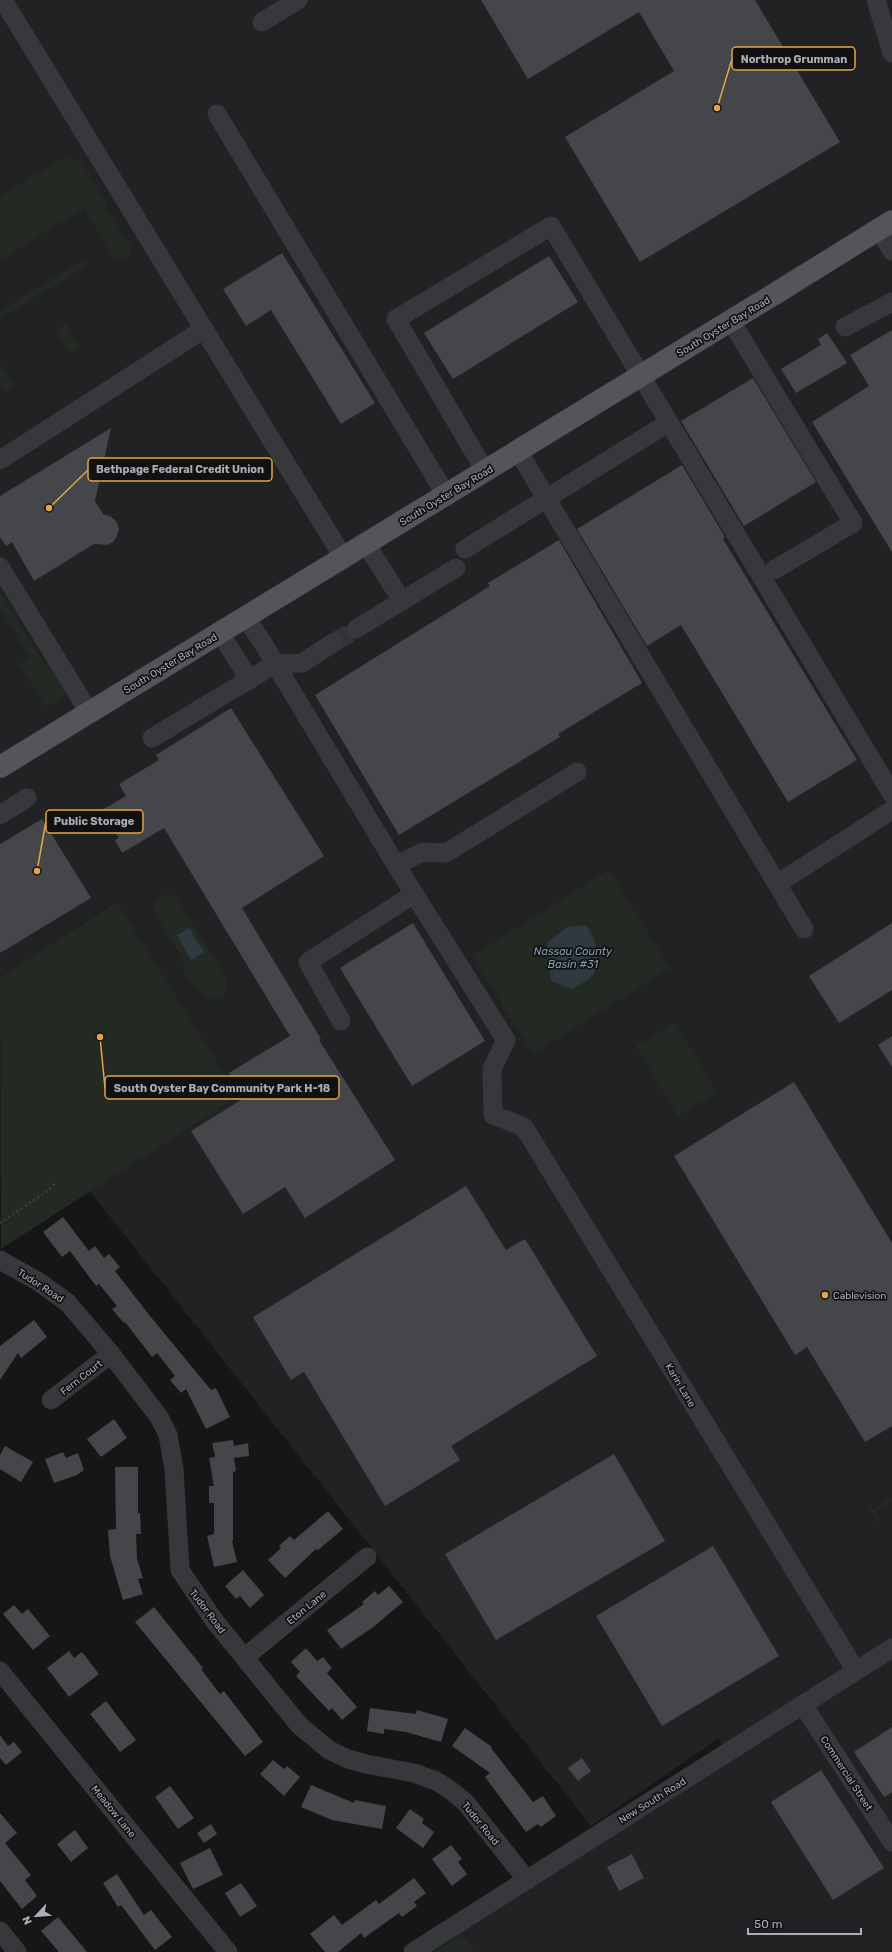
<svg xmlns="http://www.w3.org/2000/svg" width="892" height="1952" viewBox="0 0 892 1952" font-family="Rubik,sans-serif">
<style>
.built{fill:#222224}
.green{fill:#222a23}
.water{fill:#30393f}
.building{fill:#45464a}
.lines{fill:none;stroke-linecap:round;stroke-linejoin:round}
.minor-tunnel{stroke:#333437;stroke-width:19;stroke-dasharray:19 10;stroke-linecap:butt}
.path{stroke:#3d3f43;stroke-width:2.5;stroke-dasharray:2 3;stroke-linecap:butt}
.minor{stroke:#37383c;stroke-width:19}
.major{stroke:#53555b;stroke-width:22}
.poi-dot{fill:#e4a641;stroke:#111112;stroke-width:1.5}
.labels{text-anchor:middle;stroke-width:3.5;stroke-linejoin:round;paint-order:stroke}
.street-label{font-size:10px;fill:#a9aeb6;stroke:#111112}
.poi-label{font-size:10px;fill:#a9aeb6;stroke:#111112;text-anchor:start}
.water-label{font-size:11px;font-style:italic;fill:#829caf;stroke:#111112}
.leader{fill:none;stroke:#e4a641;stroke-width:1.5}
.callout-dot{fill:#e4a641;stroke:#111112;stroke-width:1.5}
.callout{fill:#111112;stroke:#e4a641;stroke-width:1.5}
.callout-label{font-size:11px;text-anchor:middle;font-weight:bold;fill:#a9aeb6}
</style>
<rect width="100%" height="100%" fill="#161617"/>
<polygon class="built" points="0,0 892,0 892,1952 420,1952 724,1749 718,1739 591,1826 89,1190 237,1096 117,902 0,977"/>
<g class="green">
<polygon points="71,158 80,162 108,205 105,207 131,247 129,254 125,259 118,259 114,257 84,208 0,260 0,196 62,159"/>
<polygon points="86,258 90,264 0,319 0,311"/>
<polygon points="66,324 80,346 79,348 71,354 55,331"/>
<polygon points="0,363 15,385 14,387 5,393 0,386"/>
<polygon points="0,593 47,667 60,679 67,694 55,704 45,706 19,664 30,657 0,609"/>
<polygon points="609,870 670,968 533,1054 472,956"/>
<path d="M170 894 177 899 226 977V993C209 1013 190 981 181 967L186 964 155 914 154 904 160 896Z"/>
<polygon points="117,902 238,1096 1,1249 0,977"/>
<polygon points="675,1022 717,1093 678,1116 636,1046"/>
<polygon points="892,1497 892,1502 875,1512 880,1523 877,1522 864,1499 873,1509"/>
<polygon points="460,1935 461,1939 467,1940 475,1952 435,1952"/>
</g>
<g class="water">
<path d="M586 925C595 938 604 960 593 975 589 980 578 985 572 989L551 981 547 942 568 927Z"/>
<polygon points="189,928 204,952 191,960 177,935"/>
</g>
<g class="building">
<polygon points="481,0 755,0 840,142 640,262 565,137 674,71 639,12 528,79"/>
<polygon points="282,253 375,403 341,424 271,310 246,326 223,289"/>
<polygon points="549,256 578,302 453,379 424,333"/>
<polygon points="892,330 892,552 812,422 869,386 850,355"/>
<polygon points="827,333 847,363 796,393 781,369 821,345 818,339"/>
<polygon points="753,378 816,482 744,526 681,421"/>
<polygon points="111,428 95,501 103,514 110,516 116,521 119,529 117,536 114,541 108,545 94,544 34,581 12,542 6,546 0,537 0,496"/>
<polygon points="682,465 725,537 723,539 857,760 788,802 681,625 647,646 577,529"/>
<polygon points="559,540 642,683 558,734 560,737 399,835 315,695 490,586 488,583"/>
<polygon points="231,708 324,856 242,908 321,1039 319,1040 395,1160 305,1218 285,1187 243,1214 191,1131 244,1098 229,1073 290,1036 164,828 122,853 115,840 119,838 102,810 126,796 119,784 159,760 156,755"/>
<polygon points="42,819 91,898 0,953 0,844"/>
<polygon points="413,923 485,1041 412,1086 340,968"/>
<polygon points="892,923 892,990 839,1023 809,976"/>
<polygon points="892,1036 892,1067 878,1045"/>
<polygon points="794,1082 892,1243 892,1426 865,1442 807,1347 795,1355 674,1156"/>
<polygon points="466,1186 506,1250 525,1239 597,1356 451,1446 460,1460 385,1506 304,1372 291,1380 253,1317"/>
<polygon points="63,1217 89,1251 95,1246 104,1258 109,1254 120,1267 115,1271 150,1316 211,1390 216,1388 230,1417 206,1429 186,1389 181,1393 170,1380 175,1376 157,1353 152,1357 125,1322 124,1323 112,1309 117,1306 99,1284 96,1286 70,1251 62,1257 43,1232"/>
<polygon points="34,1320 47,1337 21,1358 18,1353 0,1380 0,1346"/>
<polygon points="114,1419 127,1438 101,1457 87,1439"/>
<polygon points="233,1440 234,1446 248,1443 249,1456 234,1458 236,1471 233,1472 233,1540 232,1541 237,1562 214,1567 207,1536 214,1534 214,1503 209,1503 209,1486 214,1486 209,1458 215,1457 212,1443"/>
<polygon points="5,1446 33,1462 21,1482 0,1469 0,1455"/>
<polygon points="63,1452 66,1458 78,1453 84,1470 77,1475 54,1483 45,1459"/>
<polygon points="614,1454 665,1541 496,1640 445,1554"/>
<polygon points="115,1467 138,1467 138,1513 140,1513 141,1534 136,1534 137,1559 143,1578 138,1579 143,1594 123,1600 110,1556 108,1530 116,1529"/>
<polygon points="328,1511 343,1529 318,1550 316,1549 285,1578 268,1560 281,1548 279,1546 290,1536 294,1540"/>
<polygon points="713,1546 779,1656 662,1726 596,1616"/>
<polygon points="243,1570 264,1595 250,1608 240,1596 236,1599 225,1586"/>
<polygon points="389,1586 403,1602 372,1628 341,1649 327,1630 364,1604 362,1602 375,1591 378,1595"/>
<polygon points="14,1605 22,1614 28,1609 50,1636 33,1650 3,1614"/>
<polygon points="154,1607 203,1668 201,1669 220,1694 224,1691 263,1742 245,1756 135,1622"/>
<polygon points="306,1648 317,1661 323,1657 332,1668 327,1673 357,1707 342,1720 332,1708 329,1711 296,1676 300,1672 291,1662"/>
<polygon points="69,1651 74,1658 82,1652 99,1674 69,1697 47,1668"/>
<polygon points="106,1701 136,1740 120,1752 90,1714"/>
<polygon points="370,1708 416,1714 417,1710 448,1719 441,1742 406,1732 384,1729 384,1734 367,1731"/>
<polygon points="892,1727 892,1792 884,1797 854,1752"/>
<polygon points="465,1728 492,1747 491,1748 533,1802 543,1796 556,1816 541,1827 538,1824 526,1832 485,1777 490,1773 452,1746"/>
<polygon points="0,1735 8,1746 14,1742 22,1752 6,1765 0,1758"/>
<polygon points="582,1758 591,1771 578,1781 568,1768"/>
<polygon points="273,1760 284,1769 287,1766 300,1777 284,1796 260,1774"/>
<polygon points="821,1770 884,1868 833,1900 771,1802"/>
<polygon points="311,1785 354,1803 355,1800 386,1806 382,1829 332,1820 301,1807"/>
<polygon points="170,1786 194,1818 178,1829 155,1797"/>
<polygon points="410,1809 424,1819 422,1823 434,1832 423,1848 396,1828"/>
<polygon points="0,1813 17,1833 5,1843 31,1875 25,1880 37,1896 22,1909 0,1881"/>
<polygon points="211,1824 217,1834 204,1843 197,1833"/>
<polygon points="75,1830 88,1848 71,1862 57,1844"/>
<polygon points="451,1845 462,1859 458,1862 467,1874 452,1886 432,1859"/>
<polygon points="210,1848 223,1875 193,1889 180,1863"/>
<polygon points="632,1854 644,1878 619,1891 607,1867"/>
<polygon points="117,1874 144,1915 151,1910 172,1937 155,1950 121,1905 118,1907 103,1883"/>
<polygon points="414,1878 426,1893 414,1902 417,1906 402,1917 399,1913 364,1938 361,1933 338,1952 325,1952 310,1934 334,1915 342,1925 376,1900 379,1904"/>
<polygon points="241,1883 257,1906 240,1917 225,1893"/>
<polygon points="58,1917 87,1952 59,1952 41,1931"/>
</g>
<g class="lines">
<polyline class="minor-tunnel" points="333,643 356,629"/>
<polyline class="path" points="0,1223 46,1192 55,1183"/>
<g class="minor">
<polyline points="3,0 343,557"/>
<polyline points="876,0 892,53"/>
<polyline points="262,22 298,0"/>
<polyline points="217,114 446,495"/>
<polyline points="879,229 892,251"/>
<polyline points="731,321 853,523 774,570"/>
<polyline points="845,327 892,302"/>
<polyline points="518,451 804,929"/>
<polyline points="0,460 204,329"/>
<polyline points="485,471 396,319 551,226 892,794"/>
<polyline points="366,544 402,601"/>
<polyline points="465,549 668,423"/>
<polyline points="0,567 89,712"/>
<polyline points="245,617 261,640 396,865 506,1040 492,1069 493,1115 524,1127 856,1671"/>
<polyline points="356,629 456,568"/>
<polyline points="220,633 250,680"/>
<polyline points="152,738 275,664 302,663 333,643"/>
<polyline points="0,815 27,798"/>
<polyline points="396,865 423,852 446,853 577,772"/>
<polyline points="777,884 892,810"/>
<polyline points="341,1021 308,962 414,894"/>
<polyline points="0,1260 39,1282 68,1303 111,1354 159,1417 168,1435 174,1469 180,1570 213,1619 299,1725 329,1750 348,1759 366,1764 414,1773 436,1781 449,1789 465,1802 527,1880"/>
<polyline points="51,1400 111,1354"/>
<polyline points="245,1657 367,1557"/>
<polyline points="0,1671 228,1952"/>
<polyline points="803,1705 892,1842"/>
<polyline points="0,1931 17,1952"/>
<polyline points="413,1952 892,1648"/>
</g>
<polyline class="major" points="0,767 781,290 892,221"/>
</g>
<circle class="poi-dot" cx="825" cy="1295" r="4"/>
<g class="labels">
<g class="street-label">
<text transform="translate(723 326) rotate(-31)" y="4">South Oyster Bay Road</text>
<text transform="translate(446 495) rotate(-31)" y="4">South Oyster Bay Road</text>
<text transform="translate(170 663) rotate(-31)" y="4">South Oyster Bay Road</text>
<text transform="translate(41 1285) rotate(33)" y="4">Tudor Road</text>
<text transform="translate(81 1377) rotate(-38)" y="4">Fern Court</text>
<text transform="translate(681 1385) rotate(59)" y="4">Karin Lane</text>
<text transform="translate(306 1607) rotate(-39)" y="4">Eton Lane</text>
<text transform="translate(208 1611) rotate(53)" y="4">Tudor Road</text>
<text transform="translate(847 1773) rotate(57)" y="4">Commercial Street</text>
<text transform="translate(652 1800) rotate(-32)" y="4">New South Road</text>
<text transform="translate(114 1811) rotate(51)" y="4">Meadow Lane</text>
<text transform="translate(481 1823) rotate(51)" y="4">Tudor Road</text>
</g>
<g class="poi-label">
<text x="833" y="1299">Cablevision</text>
</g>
<g class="water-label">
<text x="573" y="955">Nassau County<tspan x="573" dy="13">Basin #31</tspan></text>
</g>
</g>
<path class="leader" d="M717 108L732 59M49 508L88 470M37 871L46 821M100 1037L105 1088"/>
<g class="callout-dot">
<circle cx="717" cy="108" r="4"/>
<circle cx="49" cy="508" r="4"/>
<circle cx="37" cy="871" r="4"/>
<circle cx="100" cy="1037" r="4"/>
</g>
<g class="callout">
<rect x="732" y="47" width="123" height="23" rx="4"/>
<rect x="88" y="458" width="184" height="23" rx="4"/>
<rect x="46" y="810" width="97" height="23" rx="4"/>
<rect x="105" y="1076" width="234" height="23" rx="4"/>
</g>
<g class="callout-label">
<text x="794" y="63">Northrop Grumman</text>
<text x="180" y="473">Bethpage Federal Credit Union</text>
<text x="94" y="825">Public Storage</text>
<text x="222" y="1092">South Oyster Bay Community Park H-18</text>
</g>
<g transform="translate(36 1916) rotate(244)" stroke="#111112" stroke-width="3" paint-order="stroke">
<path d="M0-3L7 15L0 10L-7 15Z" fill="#a9aeb6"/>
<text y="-6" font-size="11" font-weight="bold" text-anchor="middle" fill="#a9aeb6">N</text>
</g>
<path d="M748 1928v6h113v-6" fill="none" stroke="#a9aeb6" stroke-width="2"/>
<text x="754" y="1928" font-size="12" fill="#a9aeb6" stroke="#111112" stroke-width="3" paint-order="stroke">50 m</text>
</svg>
